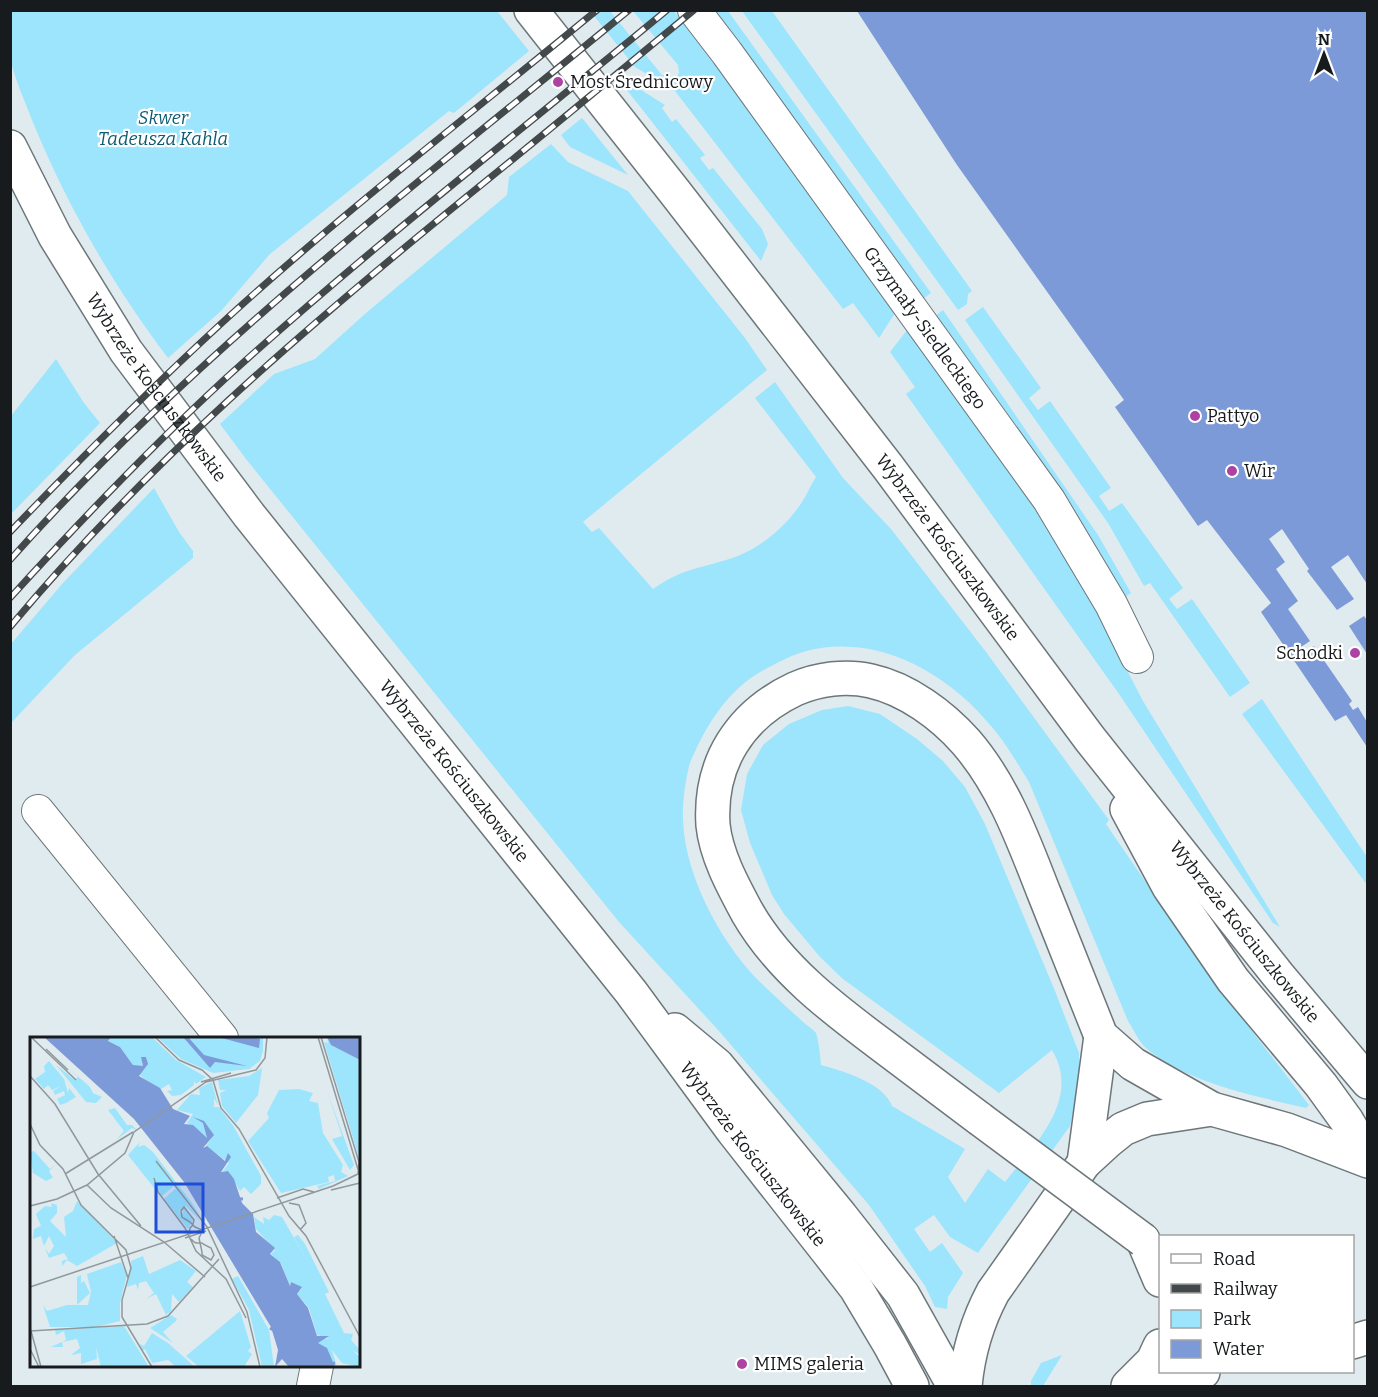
<svg xmlns="http://www.w3.org/2000/svg" width="1378" height="1397" viewBox="0 0 1378 1397" font-family="Bitter,serif">
<style>
.green{fill:#9ce5fc}
.water{fill:#7d9ad8}
.pier{fill:#e0ebef}
.lines{fill:none;stroke-linecap:round;stroke-linejoin:round}
.minor-casing{stroke:#6d7679;stroke-width:34}
.major-casing{stroke:#6d7679;stroke-width:36}
.minor{stroke:#fff;stroke-width:32}
.major{stroke:#fff;stroke-width:33}
.rail-casing{stroke:#43484b;stroke-width:7}
.rail{stroke:#fff;stroke-width:4.5;stroke-dasharray:14;stroke-linecap:butt}
.major-bridge-casing{stroke:#6d7679;stroke-width:36;stroke-linecap:butt}
.major-bridge{stroke:#fff;stroke-width:33}
.poi-dot{fill:#ad42a3;stroke:#fff;stroke-width:2}
.labels{text-anchor:middle;stroke-width:4.5;stroke-linejoin:round;paint-order:stroke}
.poi-label{font-size:18px;fill:#181b1d;stroke:#fff;text-anchor:start}
.park-label{font-size:18px;font-style:italic;fill:#0a5b6f;stroke:#fff}
.street-label{font-size:18px;fill:#181b1d;stroke:#fff}
.inset-river{fill:none;stroke:#7d9ad8;stroke-width:3}
.inset-road{fill:none;stroke:#90989b;stroke-width:1.5}
.view{fill:#1d4ed8;fill-opacity:0.15;stroke:#1d4ed8;stroke-width:3}
.inset-edge{fill:none;stroke:#181b1d;stroke-width:3}
</style>
<rect width="100%" height="100%" fill="#e0ebef"/>
<g class="green">
<path d="M10 11H497L529 51 454 113 449 111 270 254 221 311 168 358C114 287 69 209 34 125 27 106 13 76 10 56 9 41 10 25 10 11Z"/>
<polygon points="590,11 610,11 662,75 670,79 676,78 679,73 678,65 633,11 674,11 765,131 895,313 879,338 853,303 843,309 675,91 635,67"/>
<polygon points="714,11 728,11 931,293 923,299"/>
<polygon points="742,11 772,11 972,291 968,294 967,304 958,310"/>
<polygon points="627,81 665,105 662,108 672,122 676,119 705,155 700,158 709,170 713,168 762,229 768,244 761,261 623,85"/>
<polygon points="582,118 628,175 570,147 561,135"/>
<path d="M551 144 568 162 628 191 745 338 767 370 583 522 592 532 599 528 653 589C680 570 696 569 726 560 755 552 783 530 800 505 806 497 810 486 816 477L755 398 775 382 843 478 891 529 986 652 1109 820 1106 824 1209 975 1309 1105 1306 1108C1255 1096 1187 1083 1146 1048 1139 1042 1134 1030 1128 1021L1029 782C1017 763 1006 743 991 726 947 672 874 631 803 652 789 656 775 664 762 671 732 688 713 715 698 745 695 752 691 759 689 766 685 784 682 802 683 820 685 875 719 939 756 978 771 993 787 1007 802 1021 806 1025 813 1029 816 1033 819 1042 820 1055 821 1065 843 1071 884 1083 892 1106L965 1149 948 1177 965 1203 988 1169 1005 1182C1034 1145 1082 1100 1052 1050L999 1093 843 979 820 957 784 914 772 895 750 843 741 810 747 774 763 745 789 724 822 710 848 706 880 714 917 739 943 761 965 787 985 824 1055 991 1079 1053V1084L1070 1126 978 1253 950 1237 934 1215 914 1229 930 1252 942 1243 963 1273 948 1297 947 1309 935 1307 925 1286 869 1205 719 1031 619 922 246 459 220 424 274 374 315 359 366 313 507 195 509 177Z"/>
<polygon points="983,307 1041,388 1029,398 1038,410 1050,401 1111,488 1099,496 1109,511 1122,503 1183,588 1169,599 1177,609 1192,599 1250,683 1230,697 1150,583 1144,586 1108,523 965,320"/>
<polygon points="943,310 1098,535 1131,593 1125,597 1088,534 935,316"/>
<polygon points="907,330 1054,536 1091,601 1143,701 1280,927 1273,923 1119,694 906,394 915,387 890,352"/>
<polygon points="56,359 84,403 100,423 11,514 11,416"/>
<polygon points="154,488 179,532 193,551 193,558 75,655 11,723 11,644 63,583"/>
<polygon points="1262,699 1367,857 1367,885 1242,714"/>
<polygon points="1062,1355 1043,1386 1031,1386 1031,1381 1041,1363"/>
</g>
<polygon class="water" points="857,11 1367,11 1367,747 1346,715 1335,721 1261,612 1271,603 1207,520 1198,526 1115,407 1124,400 957,165"/>
<polygon class="pier" points="1282,529 1309,569 1307,571 1337,610 1354,599 1331,567 1348,555 1367,584 1367,620 1364,616 1349,626 1367,654 1367,722 1358,707 1353,710 1349,704 1352,701 1314,646 1302,654 1298,649 1310,641 1288,609 1298,601 1276,569 1285,562 1269,539"/>
<g class="lines">
<g class="minor-casing">
<g id="minor">
<path id="s1" d="M694 10 727 53 1049 500 1111 604 1137 657"/>
<polyline points="38,811 222,1038"/>
<polyline points="313,1386 317,1366"/>
</g>
</g>
<g class="major-casing">
<g id="major">
<path id="s2" d="M531 10 674 191 888 467 1090 739 1278 975 1368 1082"/>
<path id="s3" d="M10 147 55 236 126 351 249 515 631 992 733 1131 828 1252 856 1288 890 1345 912 1386"/>
<polyline points="1127,809 1169,887 1233,980 1321,1085 1347,1121 1368,1157"/>
<polyline points="675,1030 717,1065 841,1216 903,1295 954,1386"/>
<path d="M980 1119C947 1094 915 1070 883 1046 832 1008 779 968 747 912 733 886 716 855 713 825 709 763 740 715 795 689 818 679 846 675 871 681 907 689 942 715 966 742 1004 786 1023 840 1044 893 1063 941 1082 989 1101 1036L1133 1064 1212 1109 1287 1130 1368 1161"/>
<polyline points="1084,1163 1101,1036"/>
<polyline points="1143,1240 1160,1280"/>
<polyline points="1352,1342 1368,1337"/>
<path d="M965 1386C968 1353 977 1322 993 1292L1084 1163 1108 1141 1123 1129 1147 1119 1212 1109"/>
<polyline points="1128,1386 1153,1361 1160,1346"/>
<polyline points="1152,1386 1203,1372"/>
</g>
</g>
<use href="#minor" class="minor"/>
<use href="#major" class="major"/>
<g class="rail-casing">
<g id="rail">
<path d="M10 532C79 460 150 389 224 321 343 212 472 113 597 10"/>
<path d="M10 560C194 353 416 185 629 10"/>
<path d="M10 598C79 522 150 448 226 378 367 250 519 132 667 10"/>
<path d="M10 627C144 466 303 330 465 198 542 136 618 73 694 10"/>
</g>
</g>
<use href="#rail" class="rail"/>
<g class="major-bridge-casing">
<polyline id="major-bridge" points="980,1119 1143,1240"/>
</g>
<use href="#major-bridge" class="major-bridge"/>
</g>
<g class="poi-dot">
<circle cx="558" cy="82" r="6"/>
<circle cx="1195" cy="416" r="6"/>
<circle cx="1232" cy="471" r="6"/>
<circle cx="1355" cy="653" r="6"/>
<circle cx="742" cy="1364" r="6"/>
</g>
<g class="labels">
<g class="poi-label">
<text x="570" y="88">Most Średnicowy</text>
<text x="1207" y="422">Pattyo</text>
<text x="1244" y="477">Wir</text>
<text x="1343" y="659" text-anchor="end">Schodki</text>
<text x="754" y="1370">MIMS galeria</text>
</g>
<g class="park-label">
<text x="163" y="124">Skwer<tspan x="163" dy="21">Tadeusza Kahla</tspan></text>
</g>
<g class="street-label">
<text dy="6" stroke="none"><textPath href="#s1" startOffset="393">Grzymały-Siedleckiego</textPath></text>
<text dy="6" stroke="none"><textPath href="#s3" startOffset="282">Wybrzeże Kościuszkowskie</textPath></text>
<text dy="6" stroke="none"><textPath href="#s2" startOffset="680">Wybrzeże Kościuszkowskie</textPath></text>
<text dy="6" stroke="none"><textPath href="#s3" startOffset="768">Wybrzeże Kościuszkowskie</textPath></text>
<text dy="6" stroke="none"><textPath href="#s2" startOffset="1166">Wybrzeże Kościuszkowskie</textPath></text>
<text dy="6" stroke="none"><textPath href="#s3" startOffset="1254">Wybrzeże Kościuszkowskie</textPath></text>
</g>
</g>
<g transform="translate(30 1037)">
<rect width="330" height="330" fill="#e0ebef"/>
<path d="M81 0H122L146 23 176 40 166 47 164 44V48L151 58 142 59 137 54 142 53 139 47 129 53 110 38 117 21 111 20 113 29H104L90 10 78 4ZM127 0H233V14L230 24 219 32 183 36 151 22ZM297 0 301 8 330 23V124L294 5 298 6ZM27 21 60 50 63 56 72 60 66 66 56 65 26 28 45 43 48 40ZM19 24 34 42 38 56 39 51 46 60 36 66 30 68 27 62 35 58 34 54 25 58 23 54 31 49 22 53 18 48 14 52 5 42 15 35 14 29ZM232 31 228 58 206 86 192 69 190 56 196 53H190L188 43 219 39ZM182 45 188 69 184 61V70H189L204 90 231 139V147L221 157 214 150 210 154 199 135 193 134 199 126 176 109 184 98 179 104V97L178 101 174 99 157 86 163 77 147 73 161 57 170 58 169 51ZM269 52 283 56 279 64 288 66 293 96 313 128 311 135 318 139 289 152 287 149 305 144 304 138 298 140 299 145 251 156 218 104 239 81 237 76 249 53ZM297 54 324 128 320 133 302 102 312 99ZM85 71 97 88H102L108 94 102 91 86 103 94 94 78 73ZM110 105 108 110 114 108 123 115 162 166 170 179 144 149 132 159 125 152 98 118ZM4 114 20 132 26 127 19 134 23 141 27 139 16 144 3 136 0 115ZM146 151 171 185 156 169 149 174 159 188 152 178 154 171 163 183 158 192 134 162ZM47 164 87 206 47 229 37 223 32 229V224L38 222 34 216 19 221 15 211 19 217 24 209 19 199 14 209 11 199 3 202 4 192 11 189 6 177 15 169 22 170 21 166 27 168V176L20 184 36 200 34 180 43 174ZM244 178 252 180 279 227 264 200 268 198 275 207 299 255 295 257 314 296 323 297 321 303 330 313V317L323 314 330 320V330L312 326 302 313 307 330H304L288 307 287 303 299 301 287 298 279 271 267 257 272 251 261 245 260 249 251 226 241 217 245 213 226 192 224 180 234 187 233 180 239 183ZM113 219 119 237 150 223 166 234 157 245 163 250 149 265 142 257 141 274 136 278 126 257 116 262 124 256 116 244 109 246 108 253 106 247 97 250 101 224ZM91 225 97 238 90 266V284L66 290H20L13 268 17 274 37 268H58L61 255 57 237ZM51 238V246L54 244 60 256 47 268V240ZM208 239 239 293 244 330H232L219 273 202 242ZM210 274 221 310 218 314 222 317 214 330H169L156 319ZM141 278 147 282 146 284 133 295 143 306 120 291ZM94 289 119 330H71L66 310 67 322 51 327V316L41 318 50 311 47 302 32 305 33 310H21L36 303 34 294 26 298 25 293ZM122 296 138 306 165 330H146L138 323 122 326 115 312 112 314 110 307 114 309Z" fill="#9ce5fc"/>
<path d="M14 0H81L78 4 90 10 103 28 113 29 111 20H116L118 27 109 39 130 51 143 72 160 79 154 87 163 88 177 101 173 86 163 80 174 84 184 98 173 111 177 109 195 124 198 116 201 120 191 135 198 134 204 142 212 166 223 177 226 195 245 211 240 217 250 225 260 249 261 245 272 250 267 257 278 271 287 299H299L288 306 297 311 305 330H259L252 322 245 330 248 313 241 290 154 145 104 82ZM153 0H158L174 18 217 29 185 25 180 31ZM188 0H224L230 2 229 11ZM297 0 330 1V23L301 8Z" fill="#7d9ad8"/>
<path class="inset-river" d="M181 186 190 161 213 162M240 291 299 327 305 326"/>
<path class="inset-road" d="M1 0 46 43M125 0 149 23 172 33 183 43 191 71 209 92 259 179 276 199 330 300M288 0 330 139M291 0 329 125 328 137M16 12 38 33M0 39 25 67 68 137 111 189M171 45 201 36M0 87 10 108 33 132 51 168 96 213 101 231 92 263V280L122 330M126 124 177 190 217 275 230 330M35 137 103 95M124 141 128 155 155 191 166 214 196 242 216 281M57 148 81 171 134 205 175 240M301 153 330 146M247 161 273 152 284 155M259 166 269 168 276 186 270 193M0 169 27 162 57 148 95 116 104 95 176 45 226 33 235 21 237 0M159 195 160 192V191L162 189 163 187 164 183 154 170 151 174 152 180 155 182 160 185 165 190 172 193M84 199 98 241M155 201 176 194M161 202 164 205 166 206H172L173 207 181 211 184 218 181 223 172 218V215L169 201 171 197M0 250 303 149 330 136M0 294 117 287 138 279 189 222M1 294 11 330M0 312 9 330"/>
<path class="view" d="M126 147H173V195H126Z"/>
<rect width="330" height="330" class="inset-edge"/>
</g>
<rect width="1378" height="1397" fill="none" stroke="#181b1d" stroke-width="24"/>
<rect x="1159" y="1235" width="195" height="138" fill="#ffffff" stroke="#a3a4a5" stroke-width="1.5"/>
<rect x="1171" y="1254" width="30" height="9" fill="#ffffff" stroke="#a3a4a5" stroke-width="1.5"/>
<text x="1213" y="1265" font-size="18" fill="#181b1d">Road</text>
<rect x="1171" y="1284" width="30" height="9" fill="#43484b" stroke="#a3a4a5" stroke-width="1.5"/>
<text x="1213" y="1295" font-size="18" fill="#181b1d">Railway</text>
<rect x="1171" y="1310" width="30" height="18" fill="#9ce5fc" stroke="#a3a4a5" stroke-width="1.5"/>
<text x="1213" y="1325" font-size="18" fill="#181b1d">Park</text>
<rect x="1171" y="1340" width="30" height="18" fill="#7d9ad8" stroke="#a3a4a5" stroke-width="1.5"/>
<text x="1213" y="1355" font-size="18" fill="#181b1d">Water</text>
<g transform="translate(1324 54)" stroke="#ffffff" stroke-width="4.5" paint-order="stroke">
<path d="M0-4.5L10 22L0 15L-10 22Z" fill="#181b1d"/>
<text y="-9" font-size="16" font-weight="bold" text-anchor="middle" fill="#181b1d">N</text>
</g>
</svg>
